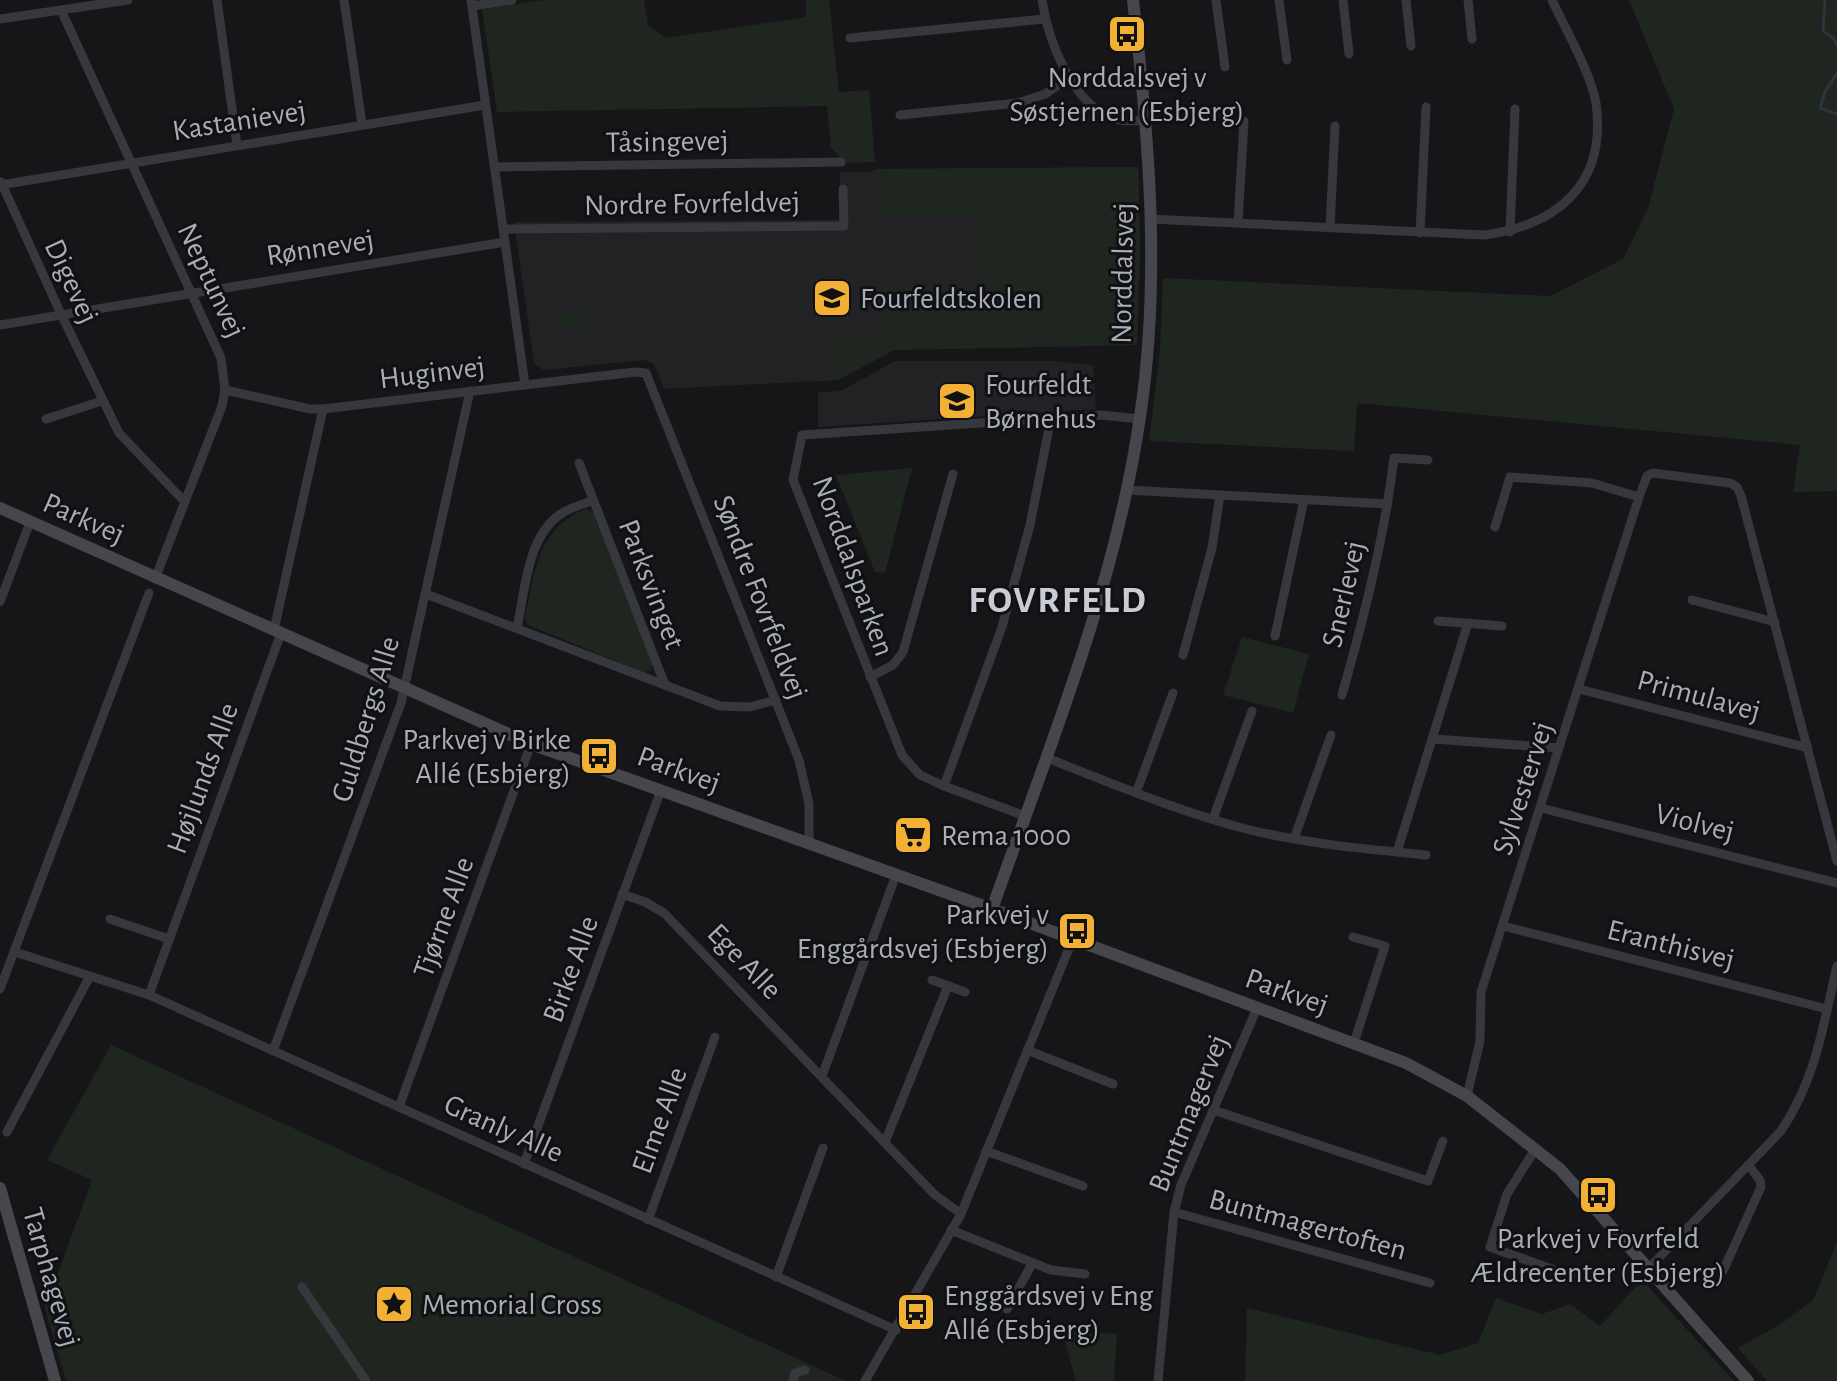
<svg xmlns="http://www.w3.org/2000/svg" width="1837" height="1381" viewBox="0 0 1837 1381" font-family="'Alegreya Sans',sans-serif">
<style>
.built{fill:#222225}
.green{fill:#1e261f}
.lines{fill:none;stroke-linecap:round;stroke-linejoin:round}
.stream{stroke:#2c353c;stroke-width:3}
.street{stroke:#37383d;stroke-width:9}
.secondary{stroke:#45474d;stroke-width:12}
.labels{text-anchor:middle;stroke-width:6;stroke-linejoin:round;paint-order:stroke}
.poi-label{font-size:30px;fill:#a8adb8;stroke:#111113;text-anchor:start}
.street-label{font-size:30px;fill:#a8adb8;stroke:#111113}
.district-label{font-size:38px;font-weight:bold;letter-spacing:2px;fill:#c9ccd4;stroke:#111113}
</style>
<rect width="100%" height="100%" fill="#161618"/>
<g class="built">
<polygon points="1138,167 1140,251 1137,345 894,350 838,380 664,389 654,364 644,360 543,370 534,363 514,222 840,220 840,172 869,172 877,169"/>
<polygon points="895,361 1052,361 1093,365 1096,409 818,427 818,392 841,391"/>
</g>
<g class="green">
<polygon points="545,0 644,0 648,25 666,38 806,17 806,0 829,0 839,92 869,90 875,162 846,163 831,148 827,106 497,112 482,9"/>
<polygon points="1629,0 1837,0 1837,491 1793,492 1800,445 1357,403 1354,451 1149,441 1160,351 1163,278 1550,296 1623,259 1648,208 1674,109"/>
<polygon points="1138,167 1140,251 1137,345 894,350 838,380 827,381 829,338 881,337 880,288 980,284 977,217 878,217 877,169"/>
<rect x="560" y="311" width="30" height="16"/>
<polygon points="912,468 885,573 875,572 836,475"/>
<path d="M586 509 593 512 653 664 651 670 645 673 528 625 525 618C535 573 537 528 586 509Z"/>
<polygon points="1242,637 1309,654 1293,713 1223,695"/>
<polygon points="111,1045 846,1381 66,1381 40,1291 56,1278 92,1180 47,1160"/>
<polygon points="1837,1242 1837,1381 1767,1381 1738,1348 1781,1324 1813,1300"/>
<polygon points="1642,1280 1734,1381 1245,1381 1247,1308 1440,1355 1478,1343 1496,1298 1542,1314 1570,1304 1600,1326"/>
<polygon points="1062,1331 1117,1334 1114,1381 1076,1381"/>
</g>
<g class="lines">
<g class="stream">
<polyline points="1825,0 1823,31 1834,39 1837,45"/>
<polyline points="1837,73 1825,92 1820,108 1837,114"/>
</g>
<g class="street">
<polyline points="217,0 237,145"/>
<polyline points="344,0 362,124"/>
<polyline points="471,0 525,385"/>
<path d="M1042 0C1048 40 1072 105 1115 119 1125 122 1136 121 1146 120"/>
<polyline points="1216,0 1225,67"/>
<polyline points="1279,0 1287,60"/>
<polyline points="1343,0 1349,54"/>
<polyline points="1406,0 1411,46"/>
<polyline points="1468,0 1472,39"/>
<polyline points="472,6 512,0"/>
<polyline points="61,10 221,358 225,390 222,406 155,579"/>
<polyline points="0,19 128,0"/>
<polyline points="850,38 1045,19"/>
<polyline points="900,115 1018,103 1045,94 1069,78"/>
<polyline points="495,167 841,162"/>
<polyline points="1,182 61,314 119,433 185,502"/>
<polyline points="0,185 485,105"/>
<path d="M1150 219 1484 235C1559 225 1607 183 1596 103 1591 74 1565 28 1552 0"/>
<polyline points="1238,223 1244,121"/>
<polyline points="1330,227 1335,126"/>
<polyline points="504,229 844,226 843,189"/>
<polyline points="1510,232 1515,109"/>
<polyline points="1420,233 1426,107"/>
<polyline points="0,325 505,242"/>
<polyline points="225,390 310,409 323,409 635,372 646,373 799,760 809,804 809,843"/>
<polyline points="46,419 102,401"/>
<polyline points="579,463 665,685"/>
<polyline points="1126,490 1388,504"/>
<polyline points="1495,527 1510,477 1592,483 1639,497"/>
<polyline points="426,594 720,706 749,707 776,700"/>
<polyline points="1692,600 1775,622"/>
<polyline points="0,602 30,522"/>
<polyline points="1438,621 1502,626"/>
<path d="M517 628C525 591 527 533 564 512 573 507 584 504 593 500"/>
<polyline points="274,630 323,409"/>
<polyline points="1275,636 1304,500"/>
<polyline points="1183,655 1212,548 1220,495"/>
<polyline points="870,677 893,665 903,652 953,474"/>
<polyline points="1579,689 1808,748"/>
<path d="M1342 695C1364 617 1384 539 1394 458L1428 460"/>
<polyline points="1434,739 1559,748"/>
<path d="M1047 758C1113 784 1180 812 1250 830 1308 844 1367 849 1426 855"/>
<polyline points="944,786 1002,627 1030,525 1051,418"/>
<polyline points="1136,793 1173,693"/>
<polyline points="1541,808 1837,883"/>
<polyline points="1025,816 944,786 920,775 902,755 793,480 802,435 1101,415 1140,419"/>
<polyline points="1213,819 1252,711"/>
<polyline points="1294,839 1331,735"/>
<polyline points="1397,852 1468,623"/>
<polyline points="622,894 645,902 664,913 934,1194 961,1214"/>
<polyline points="110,919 169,939"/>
<polyline points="1503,926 1827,1009"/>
<polyline points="1353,937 1385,946 1354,1043"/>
<polyline points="15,952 149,995 896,1330"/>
<polyline points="932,980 965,992"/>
<polyline points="0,989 149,593"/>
<polyline points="149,995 281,633"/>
<polyline points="1027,1050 1113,1084"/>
<polyline points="273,1051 401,703 470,391"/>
<polyline points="822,1076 896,875"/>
<polyline points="1467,1096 1480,1041 1481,992 1639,497 1647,476 1653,473 1730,483 1737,487 1741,496 1837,861"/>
<polyline points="399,1107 531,744"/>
<polyline points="1213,1110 1428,1181 1443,1141"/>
<polyline points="7,1132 90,976"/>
<polyline points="885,1142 948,986"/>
<polyline points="1536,1148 1507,1194 1490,1247 1574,1277"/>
<polyline points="986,1151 1083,1186"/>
<polyline points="524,1164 661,790"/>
<polyline points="1174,1212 1430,1283"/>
<polyline points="648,1220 715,1037"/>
<polyline points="951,1230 1051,1270 1085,1274"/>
<path d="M1649 1268 1781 1131C1816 1079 1823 1026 1837 966"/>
<polyline points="1723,1271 1761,1187 1760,1180 1748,1165"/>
<polyline points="776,1277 823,1148"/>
<polyline points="302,1287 366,1381"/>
<polyline points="1007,1309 1032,1264"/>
<polyline points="793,1381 795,1373 805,1370"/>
<polyline points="865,1381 961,1214 1072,941"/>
<polyline points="1158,1381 1174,1212 1181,1185 1257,1008"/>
</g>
<g class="secondary">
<polyline points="0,508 531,744 992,909 1406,1063 1467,1096 1560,1169 1748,1381"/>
<path d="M992 909C1049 748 1115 588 1140 417 1161 279 1149 138 1133 0"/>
<polyline points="0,1188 55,1381"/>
</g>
</g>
<defs>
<g id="bus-square" transform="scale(2)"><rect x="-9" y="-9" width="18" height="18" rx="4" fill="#f2b134" stroke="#111113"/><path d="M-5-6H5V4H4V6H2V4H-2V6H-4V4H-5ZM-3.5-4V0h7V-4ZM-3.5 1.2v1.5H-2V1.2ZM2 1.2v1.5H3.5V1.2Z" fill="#111"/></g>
<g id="school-square" transform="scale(2)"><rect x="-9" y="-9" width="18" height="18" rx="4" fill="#f2b134" stroke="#111113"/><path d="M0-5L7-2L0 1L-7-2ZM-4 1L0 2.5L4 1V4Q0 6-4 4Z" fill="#111"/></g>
<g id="supermarket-square" transform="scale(2)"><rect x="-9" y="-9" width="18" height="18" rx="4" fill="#f2b134" stroke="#111113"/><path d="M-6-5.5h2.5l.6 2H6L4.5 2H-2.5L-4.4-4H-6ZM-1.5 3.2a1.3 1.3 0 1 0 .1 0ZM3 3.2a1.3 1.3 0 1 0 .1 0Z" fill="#111"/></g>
<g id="sight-square" transform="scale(2)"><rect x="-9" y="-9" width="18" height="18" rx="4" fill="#f2b134" stroke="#111113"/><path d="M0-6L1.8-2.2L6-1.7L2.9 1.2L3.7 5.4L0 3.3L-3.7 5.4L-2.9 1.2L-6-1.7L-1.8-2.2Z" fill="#111"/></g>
</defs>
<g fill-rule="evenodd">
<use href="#bus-square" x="1127" y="34"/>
<use href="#school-square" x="832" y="298"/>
<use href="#school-square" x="957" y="401"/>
<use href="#bus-square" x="599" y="756"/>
<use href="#supermarket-square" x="913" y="835"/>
<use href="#bus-square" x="1077" y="931"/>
<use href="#bus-square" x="1598" y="1195"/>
<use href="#sight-square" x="394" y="1304"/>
<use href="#bus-square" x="916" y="1312"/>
</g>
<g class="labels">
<g class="poi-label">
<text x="1127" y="87" text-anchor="middle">Norddalsvej v<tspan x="1127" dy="34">Søstjernen (Esbjerg)</tspan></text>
<text x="860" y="308">Fourfeldtskolen</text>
<text x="985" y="394">Fourfeldt<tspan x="985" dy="34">Børnehus</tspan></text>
<text x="571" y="749" text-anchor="end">Parkvej v Birke<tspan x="571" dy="34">Allé (Esbjerg)</tspan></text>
<text x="941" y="845">Rema 1000</text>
<text x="1049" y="924" text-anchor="end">Parkvej v<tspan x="1049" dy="34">Enggårdsvej (Esbjerg)</tspan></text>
<text x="1598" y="1248" text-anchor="middle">Parkvej v Fovrfeld<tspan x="1598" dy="34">Ældrecenter (Esbjerg)</tspan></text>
<text x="944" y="1305">Enggårdsvej v Eng<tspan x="944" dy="34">Allé (Esbjerg)</tspan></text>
<text x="422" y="1314">Memorial Cross</text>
</g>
<g class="street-label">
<text transform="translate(239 120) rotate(-9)" y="10">Kastanievej</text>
<text transform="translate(667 141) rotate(-1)" y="10">Tåsingevej</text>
<text transform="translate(692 203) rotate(-1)" y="10">Nordre Fovrfeldvej</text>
<text transform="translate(320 247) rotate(-9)" y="10">Rønnevej</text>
<text transform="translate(1122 273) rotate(-89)" y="10">Norddalsvej</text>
<text transform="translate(212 280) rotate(65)" y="10">Neptunvej</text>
<text transform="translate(72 281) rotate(65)" y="10">Digevej</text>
<text transform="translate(432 372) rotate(-7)" y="10">Huginvej</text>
<text transform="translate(84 518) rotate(24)" y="10">Parkvej</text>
<text transform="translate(854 566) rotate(70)" y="10">Norddalsparken</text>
<text transform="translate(652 584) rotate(69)" y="10">Parksvinget</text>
<text transform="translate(1343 594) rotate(-77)" y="10">Snerlevej</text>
<text transform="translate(761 597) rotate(69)" y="10">Søndre Fovrfeldvej</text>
<text transform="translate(1699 695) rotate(15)" y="10">Primulavej</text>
<text transform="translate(365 719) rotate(-73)" y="10">Guldbergs Alle</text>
<text transform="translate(679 769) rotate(20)" y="10">Parkvej</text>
<text transform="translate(202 778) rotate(-70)" y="10">Højlunds Alle</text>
<text transform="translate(1522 788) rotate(-72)" y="10">Sylvestervej</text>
<text transform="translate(1695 822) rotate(14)" y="10">Violvej</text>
<text transform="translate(443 917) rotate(-70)" y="10">Tjørne Alle</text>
<text transform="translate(1671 944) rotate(14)" y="10">Eranthisvej</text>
<text transform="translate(745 961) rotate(46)" y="10">Ege Alle</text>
<text transform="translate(570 969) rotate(-70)" y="10">Birke Alle</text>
<text transform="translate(1287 991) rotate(20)" y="10">Parkvej</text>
<text transform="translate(1188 1113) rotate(-68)" y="10">Buntmagervej</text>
<text transform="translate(659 1120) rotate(-70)" y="10">Elme Alle</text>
<text transform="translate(504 1128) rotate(24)" y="10">Granly Alle</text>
<text transform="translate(1308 1224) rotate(15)" y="10">Buntmagertoften</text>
<text transform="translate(52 1277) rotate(74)" y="10">Tarphagevej</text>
</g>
<g class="district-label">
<text x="1058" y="612">FOVRFELD</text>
</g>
</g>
</svg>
